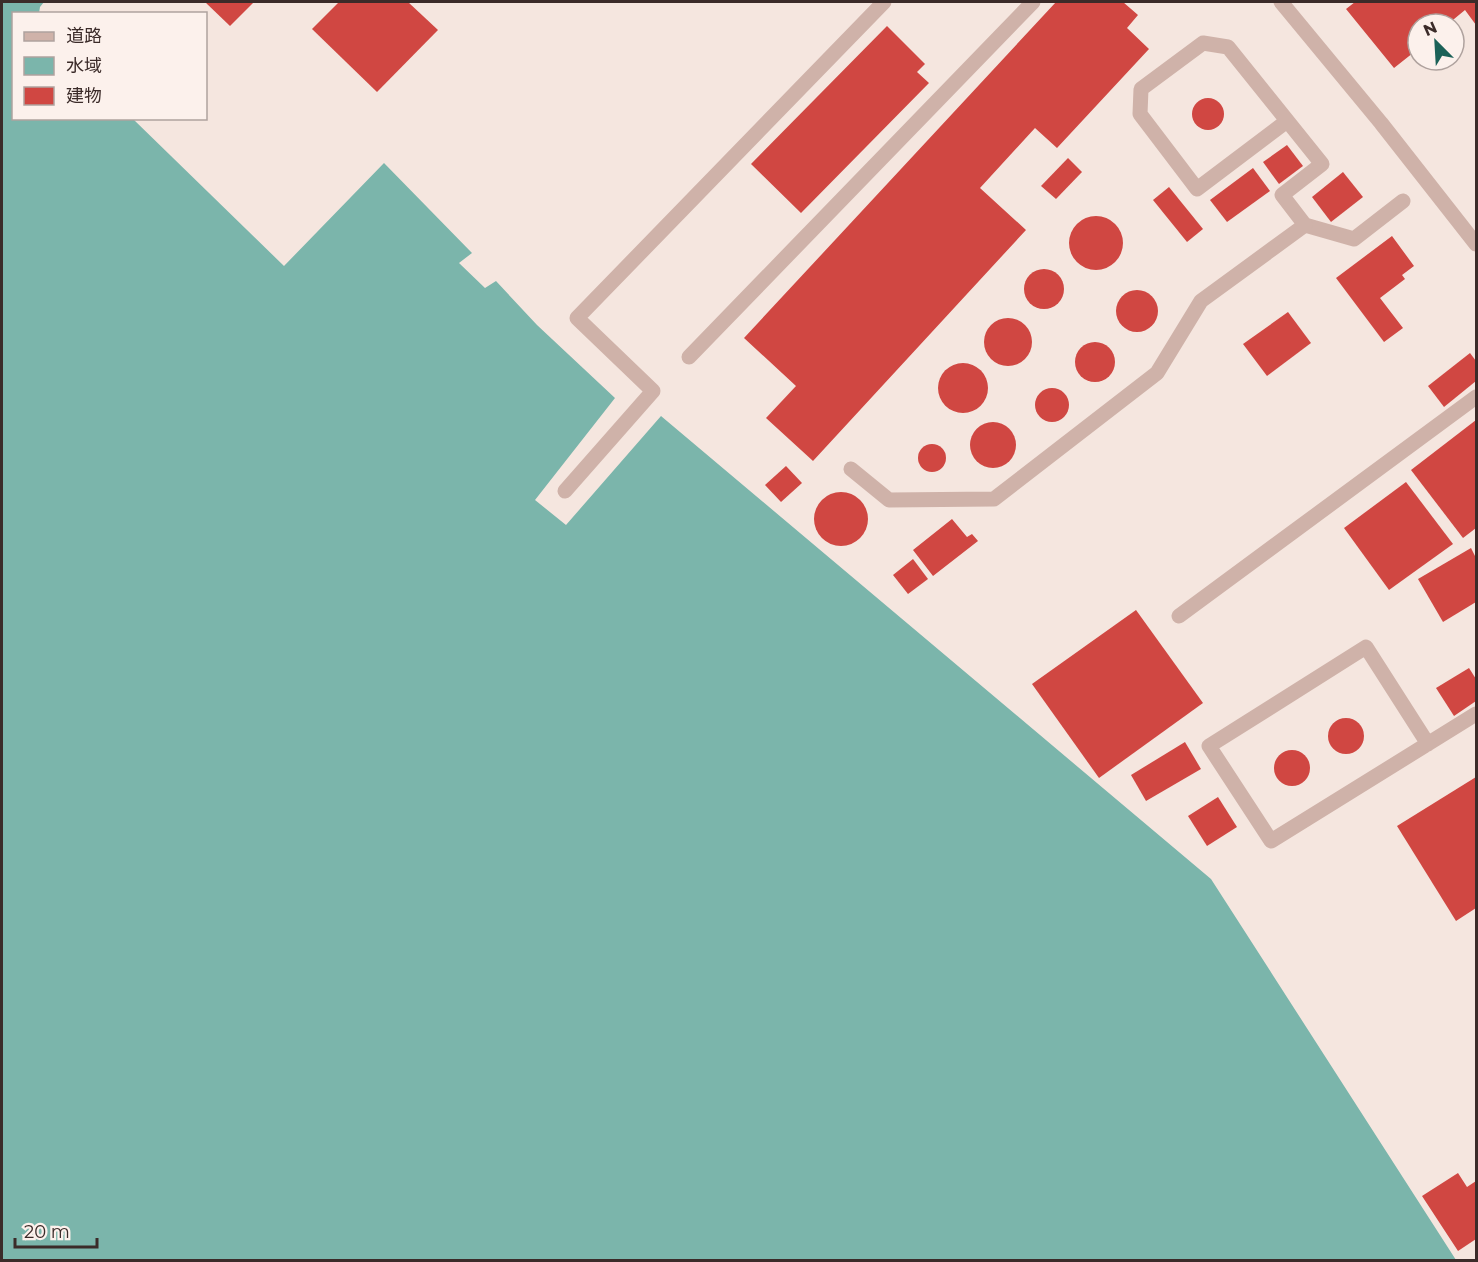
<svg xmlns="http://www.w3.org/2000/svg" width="1478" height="1262" viewBox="0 0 1478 1262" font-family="Montserrat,'Noto Sans JP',sans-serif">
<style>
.water{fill:#7bb5ab}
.building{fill:#d04742}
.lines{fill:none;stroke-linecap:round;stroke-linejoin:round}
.minor{stroke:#cfb2a9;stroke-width:15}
</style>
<rect width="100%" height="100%" fill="#f5e6df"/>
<polygon class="water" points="2,2 44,2 40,7 39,13 14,14 14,118 133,119 284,266 384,163 472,253 459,263 485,288 496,281 537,325 615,398 535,500 566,525 661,416 1211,879 1456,1260 2,1260"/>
<g class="building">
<polygon points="205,2 254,2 230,26"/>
<polygon points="339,2 408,2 438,30 377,92 312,29"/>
<polygon points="1056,2 1123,2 1138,15 1127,28 1149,49 1057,148 1035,128 980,188 1026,230 813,461 766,418 796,386 744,338"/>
<polygon points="1355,2 1476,2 1476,25 1465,10 1448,24 1418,24 1418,49 1394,68 1346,9"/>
<polygon points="887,26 925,64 917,72 929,83 801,213 751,164"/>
<circle cx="1208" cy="114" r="16"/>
<polygon points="1287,145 1303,166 1279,184 1263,162"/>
<polygon points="1068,158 1082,172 1056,199 1041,186"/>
<polygon points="1253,168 1270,191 1227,222 1210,200"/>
<polygon points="1343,172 1363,197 1331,222 1312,197"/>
<polygon points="1169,187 1203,229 1187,242 1153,200"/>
<circle cx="1096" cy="243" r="27"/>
<polygon points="1392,236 1414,266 1402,275 1405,279 1380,298 1403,328 1384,342 1336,278"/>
<circle cx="1044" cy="289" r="20"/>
<circle cx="1137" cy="311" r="21"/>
<polygon points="1288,312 1311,343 1267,376 1243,344"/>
<circle cx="1008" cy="342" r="24"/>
<circle cx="1095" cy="362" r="20"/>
<polygon points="1470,353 1476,361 1476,381 1444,407 1428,386"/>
<circle cx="963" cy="388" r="25"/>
<circle cx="1052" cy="405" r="17"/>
<polygon points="1476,420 1476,528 1463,538 1411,470"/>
<circle cx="993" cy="445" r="23"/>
<circle cx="932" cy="458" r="14"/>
<polygon points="786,466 802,483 781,502 765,485"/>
<polygon points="1406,482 1453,544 1389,590 1344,528"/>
<circle cx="841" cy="519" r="27"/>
<polygon points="952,519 967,537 972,534 978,541 933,576 913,550"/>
<polygon points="1471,548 1476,558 1476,602 1443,622 1418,579"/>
<polygon points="913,559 928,579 908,594 893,575"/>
<polygon points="1136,610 1203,703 1099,778 1032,684"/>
<polygon points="1469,668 1476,679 1476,701 1454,716 1436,688"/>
<circle cx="1346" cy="736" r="18"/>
<polygon points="1185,742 1201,769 1146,801 1131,775"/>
<circle cx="1292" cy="768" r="18"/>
<polygon points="1476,777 1476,908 1456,921 1397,826"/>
<polygon points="1218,797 1237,827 1207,846 1188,816"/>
<polygon points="1458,1173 1467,1187 1476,1181 1476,1239 1458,1251 1422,1196"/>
</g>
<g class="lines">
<g class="minor">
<polyline points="1281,2 1381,123 1476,244"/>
<polyline points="1287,121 1197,189 1140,114 1141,89 1203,43 1228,47 1322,164 1282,195 1305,225 1354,239 1403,201"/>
<polyline points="689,357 1033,2"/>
<polyline points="851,469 889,500 994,499 1157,373 1201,301 1305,225"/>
<polyline points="565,491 653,391 577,318 884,2"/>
<polyline points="1179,616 1476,397"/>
<polyline points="1428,744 1366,647 1209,746 1271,841 1476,714"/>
</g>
</g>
<rect width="1478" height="1262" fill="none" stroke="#3b2b29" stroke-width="6"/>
<rect x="12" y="12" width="195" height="108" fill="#fcf1ec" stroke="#afa29e" stroke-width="1.5"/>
<rect x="24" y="32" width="30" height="9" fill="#cfb2a9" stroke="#afa29e" stroke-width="1.5"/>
<text x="66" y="42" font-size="18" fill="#3b2b29">道路</text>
<rect x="24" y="57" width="30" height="18" fill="#7bb5ab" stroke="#afa29e" stroke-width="1.5"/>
<text x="66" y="72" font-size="18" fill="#3b2b29">水域</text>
<rect x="24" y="87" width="30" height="18" fill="#d04742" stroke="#afa29e" stroke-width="1.5"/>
<text x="66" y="102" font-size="18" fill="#3b2b29">建物</text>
<g transform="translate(1436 42) rotate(336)"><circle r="28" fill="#fcf1ec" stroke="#afa29e" stroke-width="1.5"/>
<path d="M0-4.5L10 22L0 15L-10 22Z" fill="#1b6157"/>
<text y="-9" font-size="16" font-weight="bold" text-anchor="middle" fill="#3b2b29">N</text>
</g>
<path d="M15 1238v9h82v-9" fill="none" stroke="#3b2b29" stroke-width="3"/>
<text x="24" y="1238" font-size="18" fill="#3b2b29" stroke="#fcf1ec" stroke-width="4.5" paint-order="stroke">20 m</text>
</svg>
